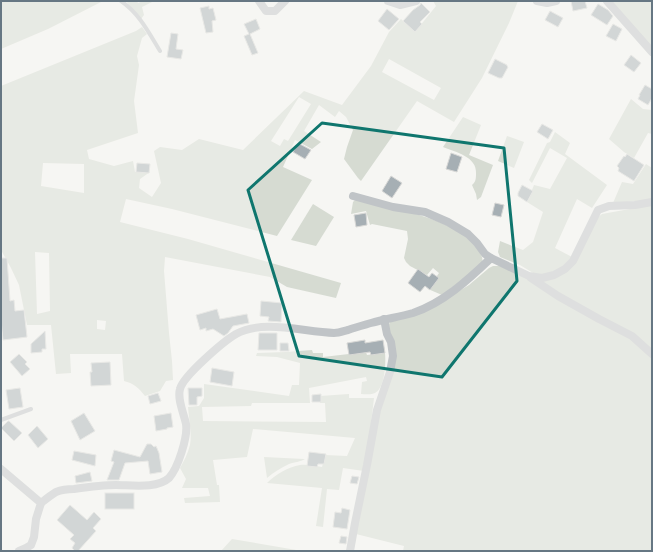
<svg xmlns="http://www.w3.org/2000/svg" width="653" height="552" viewBox="0 0 653 552" font-family="Ubuntu,sans-serif">
<style>
.green{fill:#d6dbd2;fill-rule:evenodd}
.building{fill:#a6afb4;stroke:#d8d8d6}
.lines{fill:none;stroke-linecap:round;stroke-linejoin:round}
.service{stroke:#c0c4c7;stroke-width:4}
.minor{stroke:#c0c4c7;stroke-width:8}
.marked{fill:none;stroke:#0f766e;stroke-width:3;stroke-linejoin:round}
</style>
<rect width="100%" height="100%" fill="#f6f6f3"/>
<g class="green">
<polygon points="1,1 103,1 48,29 1,49"/>
<polygon points="126,1 137,1 138,3 143,1 154,1 142,7 144,15 141,19"/>
<path d="M433 1H518L509 23 482 78 454 122 417 101 361 181 358 178 344 159 347 147 353 130 346 117 339 111 335 117 319 105 304 131 321 142 312 149 295 140 283 167 312 180 277 236 172 209 126 199 120 222 188 239 341 283 336 298 287 287 270 277 165 257 164 271 169 333 172 361 173 380 166 381 160 391 145 396C139 388 133 383 124 381L122 354H70L71 373 56 374 51 325H27L19 285 11 268 1 250V86L136 31 142 27 147 34 142 38 137 56 139 65 134 101 138 133 87 150 89 159 114 166 133 161 135 172H150L140 179 139 188 152 197 161 183 154 151 160 147 182 150 199 139 243 150 304 91 342 105 371 66 389 32 401 19 415 32 436 6ZM389 59 441 88 434 100 382 72ZM299 97 311 104 288 141 284 139 280 146 271 141ZM43 163 84 164V193L41 186ZM35 252 49 253 50 311 37 314ZM97 320 106 321 105 330 97 329Z"/>
<polygon points="610,1 652,1 652,49"/>
<polygon points="631,99 643,109 652,110 652,134 648,133 634,158 624,152 609,139"/>
<path d="M463 117 481 125 469 155 493 165 481 197 477 200 476 194 472 185C476 182 476 178 476 173 477 157 456 152 443 147Z"/>
<polygon points="555,132 570,143 565,154 607,185 592,208 577,199 555,248 572,257 559,270 538,276 520,265 500,257 498,252 500,241 523,250 533,242 543,212 527,202 534,185 550,189 567,158 550,148 532,183 529,180 547,143 550,142"/>
<polygon points="507,136 524,142 514,168 498,161"/>
<polygon points="646,164 652,168 652,200 613,203 622,182 633,184"/>
<path d="M355 200C391 208 465 219 481 255 483 258 482 261 483 264L442 295 428 289 439 273 433 268 427 275 410 266 406 262 404 258 408 239 407 231 372 224 370 225 366 211 351 214 353 202Z"/>
<polygon points="313,204 334,217 316,246 291,240"/>
<polygon points="652,205 652,551 403,551 404,546 356,534 381,397 393,368 388,325 392,320 444,300 469,285 489,268 493,266 500,266 533,280 568,270 597,218 602,214"/>
<path d="M312 350 313 353H323V357L366 352 367 355 385 353C386 363 385 388 375 393 371 395 365 394 361 394L362 382 367 381 366 377 309 388 310 403H252L251 406 202 407 203 421 326 422 325 403H320V396L349 394V398H374L369 440 364 471 343 468 339 490 327 489 323 527 316 526 322 488 267 483C276 474 288 467 300 465 307 464 315 466 322 467L325 455 347 456 355 438 253 429 247 457 213 460 217 485H219L220 502 185 503 184 498 210 496 208 488H182L186 479 180 468C184 461 188 453 190 445 192 433 189 420 188 407L199 406 204 398V384L289 396 292 385H299L300 363 277 357 256 356 257 353 286 352Z"/>
<path d="M264 457 304 459H305C300 462 295 462 289 464 281 468 274 472 267 478Z"/>
<polygon points="232,539 302,551 221,551"/>
</g>
<g class="building">
<polygon points="571,1 585,1 587,8 573,11"/>
<polygon points="421,3 430,12 420,22 422,24 415,32 403,21 413,10 420,5"/>
<polygon points="598,4 608,10 613,16 607,25 591,15"/>
<polygon points="209,6 209,9 213,8 216,20 212,21 213,32 206,33 200,8"/>
<polygon points="387,9 399,19 389,30 378,21"/>
<polygon points="550,11 563,18 558,27 545,20"/>
<polygon points="256,19 260,29 250,34 258,53 252,55 244,36 249,34 244,24"/>
<polygon points="613,24 622,29 616,41 606,36"/>
<polygon points="171,33 178,34 176,49 183,50 181,59 167,57"/>
<polygon points="631,55 641,63 634,72 624,65"/>
<polygon points="495,59 507,65 507,66 508,67 502,78 499,78 488,73"/>
<polygon points="645,85 652,89 652,98 648,105 638,99 640,95 639,95"/>
<polygon points="542,124 553,130 548,139 537,132"/>
<polygon points="298,143 311,150 305,159 293,152"/>
<polygon points="451,153 462,157 457,172 446,169"/>
<polygon points="627,154 644,165 634,181 618,171 619,168 617,166 624,156 625,157"/>
<polygon points="137,163 150,164 149,173 136,172"/>
<polygon points="391,176 402,183 392,198 382,191"/>
<polygon points="522,185 533,191 527,202 518,196 518,193"/>
<polygon points="495,203 504,205 501,217 492,215"/>
<polygon points="366,213 367,225 356,227 354,215"/>
<polygon points="1,258 7,258 10,301 14,300 15,311 24,310 27,337 3,340 1,320"/>
<polygon points="418,269 429,277 432,273 439,278 430,290 425,286 420,292 408,283"/>
<polygon points="261,301 282,303 281,322 268,321 269,317 260,316"/>
<polygon points="217,309 220,319 247,314 249,323 233,326 228,333 224,336 213,329 206,331 206,328 200,330 196,315"/>
<polygon points="45,331 46,349 42,349 42,352 31,353 31,344"/>
<polygon points="259,333 277,333 277,350 258,350"/>
<polygon points="365,340 365,343 383,340 385,353 371,355 370,352 349,355 347,343"/>
<polygon points="280,343 288,343 289,351 280,351"/>
<polygon points="19,354 27,362 25,364 30,369 22,376 10,362"/>
<polygon points="110,362 111,385 91,386 90,372 92,372 91,363"/>
<polygon points="212,368 234,372 232,386 210,382"/>
<polygon points="20,388 23,407 9,409 6,390"/>
<polygon points="188,388 202,388 202,396 197,397 197,405 189,405"/>
<polygon points="158,393 161,401 150,404 148,396"/>
<polygon points="321,394 321,402 312,402 312,395"/>
<polygon points="84,413 95,431 80,440 71,421"/>
<polygon points="171,413 173,427 167,428 167,429 156,431 154,416"/>
<polygon points="8,421 9,421 22,433 14,441 1,428"/>
<polygon points="37,426 48,439 38,448 28,435"/>
<polygon points="147,444 151,444 154,447 156,446 159,453 162,472 150,474 148,461 125,463 119,480 107,480 114,462 111,461 114,450 140,457"/>
<polygon points="74,451 96,455 95,466 72,460"/>
<polygon points="309,452 326,454 324,464 318,464 317,467 307,466"/>
<polygon points="90,472 92,481 76,483 75,476"/>
<polygon points="352,476 359,477 357,484 350,483"/>
<rect x="105" y="493" width="29" height="16"/>
<polygon points="70,505 87,520 94,512 101,519 93,528 96,531 78,551 75,551 72,548 75,543 70,539 74,535 57,520"/>
<polygon points="342,508 350,510 347,529 333,527 335,512 341,513"/>
<polygon points="341,536 347,537 346,544 339,543"/>
</g>
<g class="lines">
<g class="service">
<path d="M121 1C139 13 149 33 160 51"/>
<polyline points="1,420 31,409"/>
</g>
<g class="minor">
<polyline points="259,1 266,11 275,11 285,1"/>
<polyline points="388,1 400,5 416,1"/>
<polyline points="537,1 547,3 556,1"/>
<polyline points="607,1 652,52"/>
<polyline points="491,258 529,276 542,278 554,275 565,269 573,261 598,210 609,206 635,205 652,202"/>
<polyline points="531,278 558,296 599,319 632,336 652,354"/>
<polyline points="1,469 41,503 36,519 34,537 31,545 26,548 19,551"/>
<path d="M41 503C46 499 51 495 56 492 61 490 68 489 74 489 88 487 102 485 116 485 131 485 157 489 169 478 178 468 188 437 186 424 184 414 177 399 180 389 183 376 224 341 236 334 264 319 303 332 334 333 339 333 344 331 348 330 356 327 364 325 371 323 385 319 399 317 413 313 443 303 468 280 491 258L485 254 477 243 468 234 448 222 425 212 393 207 353 196"/>
<polyline points="350,551 355,523 367,465 377,410 390,372 393,356 391,342 387,334 384,319"/>
</g>
</g>
<path d="M0 0H653V552H0ZM322 123 504 148 517 281 442 377 299 356 248 190Z" fill="#f6f6f3" fill-opacity=".55" fill-rule="evenodd"/>
<path class="marked" d="M322 123 504 148 517 281 442 377 299 356 248 190Z"/>
<rect width="653" height="552" fill="none" stroke="#667783" stroke-width="4"/>
</svg>
